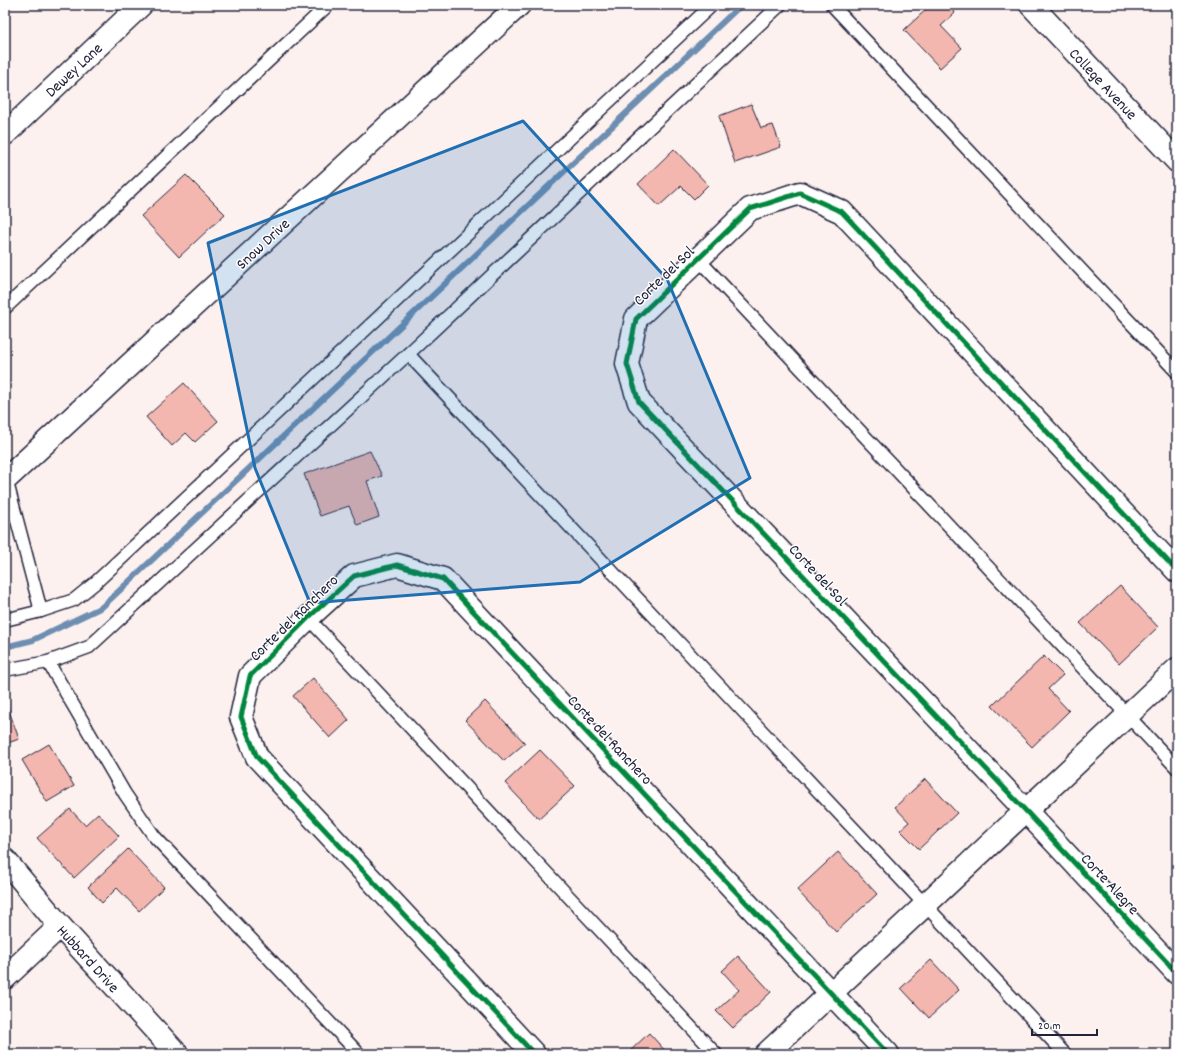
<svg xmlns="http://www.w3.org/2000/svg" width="1182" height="1059" viewBox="0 0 1182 1059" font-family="Dekko,sans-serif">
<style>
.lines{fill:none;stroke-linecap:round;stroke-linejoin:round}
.stream{stroke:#6e8eb1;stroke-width:6}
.building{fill:#f3b7b0;stroke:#22223b}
.service-casing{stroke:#22223b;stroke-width:15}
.minor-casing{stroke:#22223b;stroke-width:25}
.tertiary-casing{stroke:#22223b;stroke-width:25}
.service{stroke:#fff;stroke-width:12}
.minor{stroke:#fff;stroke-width:22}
.tertiary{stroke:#fff;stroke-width:22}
.cycleway-casing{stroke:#fff;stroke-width:8}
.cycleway{stroke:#00873e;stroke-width:5}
.marked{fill:#1f6fb2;fill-opacity:0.2;stroke:#1f6fb2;stroke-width:3;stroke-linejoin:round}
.labels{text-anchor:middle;stroke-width:3;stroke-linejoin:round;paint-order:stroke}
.street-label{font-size:16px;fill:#22223b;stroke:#fff}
</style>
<rect width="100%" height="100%" fill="#fdf1ef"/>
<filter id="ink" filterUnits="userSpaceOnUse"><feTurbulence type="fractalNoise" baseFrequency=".025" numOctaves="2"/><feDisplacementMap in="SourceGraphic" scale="8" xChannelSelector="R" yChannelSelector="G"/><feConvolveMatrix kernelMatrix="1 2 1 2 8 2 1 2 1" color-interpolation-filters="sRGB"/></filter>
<g filter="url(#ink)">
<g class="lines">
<polyline class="stream" points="5,647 33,640 102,607 741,5"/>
</g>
<g class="building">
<polygon points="931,5 948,5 955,13 941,26 962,48 940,68 904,30"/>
<polygon points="751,104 761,128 773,125 781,147 735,163 719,116"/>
<polygon points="674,149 708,185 694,199 681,186 659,206 638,184"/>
<polygon points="186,175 225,214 179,257 141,216"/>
<polygon points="184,383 218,421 195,442 186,433 172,446 146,417"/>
<polygon points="370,451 382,476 367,481 379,517 357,525 349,506 320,516 304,474"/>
<polygon points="1120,586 1158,627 1119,664 1080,623"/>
<polygon points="1044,656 1063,675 1048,689 1069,711 1032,747 992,706"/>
<polygon points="313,678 349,720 330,738 293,696"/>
<polygon points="5,699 19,739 5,744"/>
<polygon points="485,701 525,743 504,761 465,720"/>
<polygon points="49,744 74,786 47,802 22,760"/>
<polygon points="540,750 575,786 539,819 505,783"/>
<polygon points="925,779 957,813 919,849 900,830 909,822 895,807"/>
<polygon points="70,809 85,825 98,813 119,836 74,878 37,838"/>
<polygon points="128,849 164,887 139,911 117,888 102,903 88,887"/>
<polygon points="838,852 877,894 836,932 797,890"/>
<polygon points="738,956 771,992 733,1028 716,1011 739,990 722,971"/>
<polygon points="931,960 959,990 929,1018 901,988"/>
<polygon points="649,1033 668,1054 627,1054"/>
</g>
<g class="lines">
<g class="service-casing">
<g id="service">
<polyline points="832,5 1177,372"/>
<polyline points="698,259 1177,768"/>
<polyline points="5,308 328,5"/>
<polyline points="408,354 1065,1054"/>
<polyline points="5,475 41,611"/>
<polyline points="308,618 716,1054"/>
<polyline points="5,620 41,611 74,600 95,583 712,5"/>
<polyline points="48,662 125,794 154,836 359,1054"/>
<polyline points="5,670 48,662 89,647 408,354 780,5"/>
</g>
</g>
<g class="minor-casing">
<g id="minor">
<polyline points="5,134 141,5"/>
<polyline points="5,480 519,5"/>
<polyline points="1177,571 842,212 800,193 750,209 636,319 627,364 639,402 1025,810 1177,973"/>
<polyline points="5,860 60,926 177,1054"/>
<polyline points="5,978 60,926"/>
<polyline points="534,1054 257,757 241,717 250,676 308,618 354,576 397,565 443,579 888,1054"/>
</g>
</g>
<g class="tertiary-casing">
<g id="tertiary">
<polyline points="1031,5 1177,161"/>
<polyline points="766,1054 1177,669"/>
</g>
</g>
<use href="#service" class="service"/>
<use href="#minor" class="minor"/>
<use href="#tertiary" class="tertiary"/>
<g class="cycleway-casing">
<g id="cycleway">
<polyline points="1177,571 842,212 800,193 750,209 636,319 627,364 639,402 1025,810 1177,973"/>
<polyline points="534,1054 257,757 241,717 250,676 308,618 354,576 397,565 443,579 888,1054"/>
</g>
</g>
<use href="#cycleway" class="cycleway"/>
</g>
</g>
<path class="marked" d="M523 121 667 279 750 478 580 582 310 603 255 468 208 243Z"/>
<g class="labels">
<g class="street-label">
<text transform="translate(73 69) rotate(-43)" y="6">Dewey Lane</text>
<text transform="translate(1104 83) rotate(47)" y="6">College Avenue</text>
<text transform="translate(262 243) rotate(-43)" y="6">Snow Drive</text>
<text transform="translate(663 275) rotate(-44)" y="6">Corte del Sol</text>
<text transform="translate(819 574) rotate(47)" y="6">Corte del Sol</text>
<text transform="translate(293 617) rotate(-44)" y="6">Corte del Ranchero</text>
<text transform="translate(611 739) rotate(47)" y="6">Corte del Ranchero</text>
<text transform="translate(1111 883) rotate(47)" y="6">Corte Alegre</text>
<text transform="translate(89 958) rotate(48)" y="6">Hubbard Drive</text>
</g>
</g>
<rect width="1182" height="1059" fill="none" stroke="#fff" stroke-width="20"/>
<rect x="10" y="10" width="1162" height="1039" fill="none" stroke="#22223b" stroke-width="1.5" filter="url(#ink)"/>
<path d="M1032 1029v6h65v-6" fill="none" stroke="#22223b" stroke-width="2"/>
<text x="1038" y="1029" font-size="12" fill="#22223b" stroke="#ffffff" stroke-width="3" paint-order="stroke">20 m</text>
</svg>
